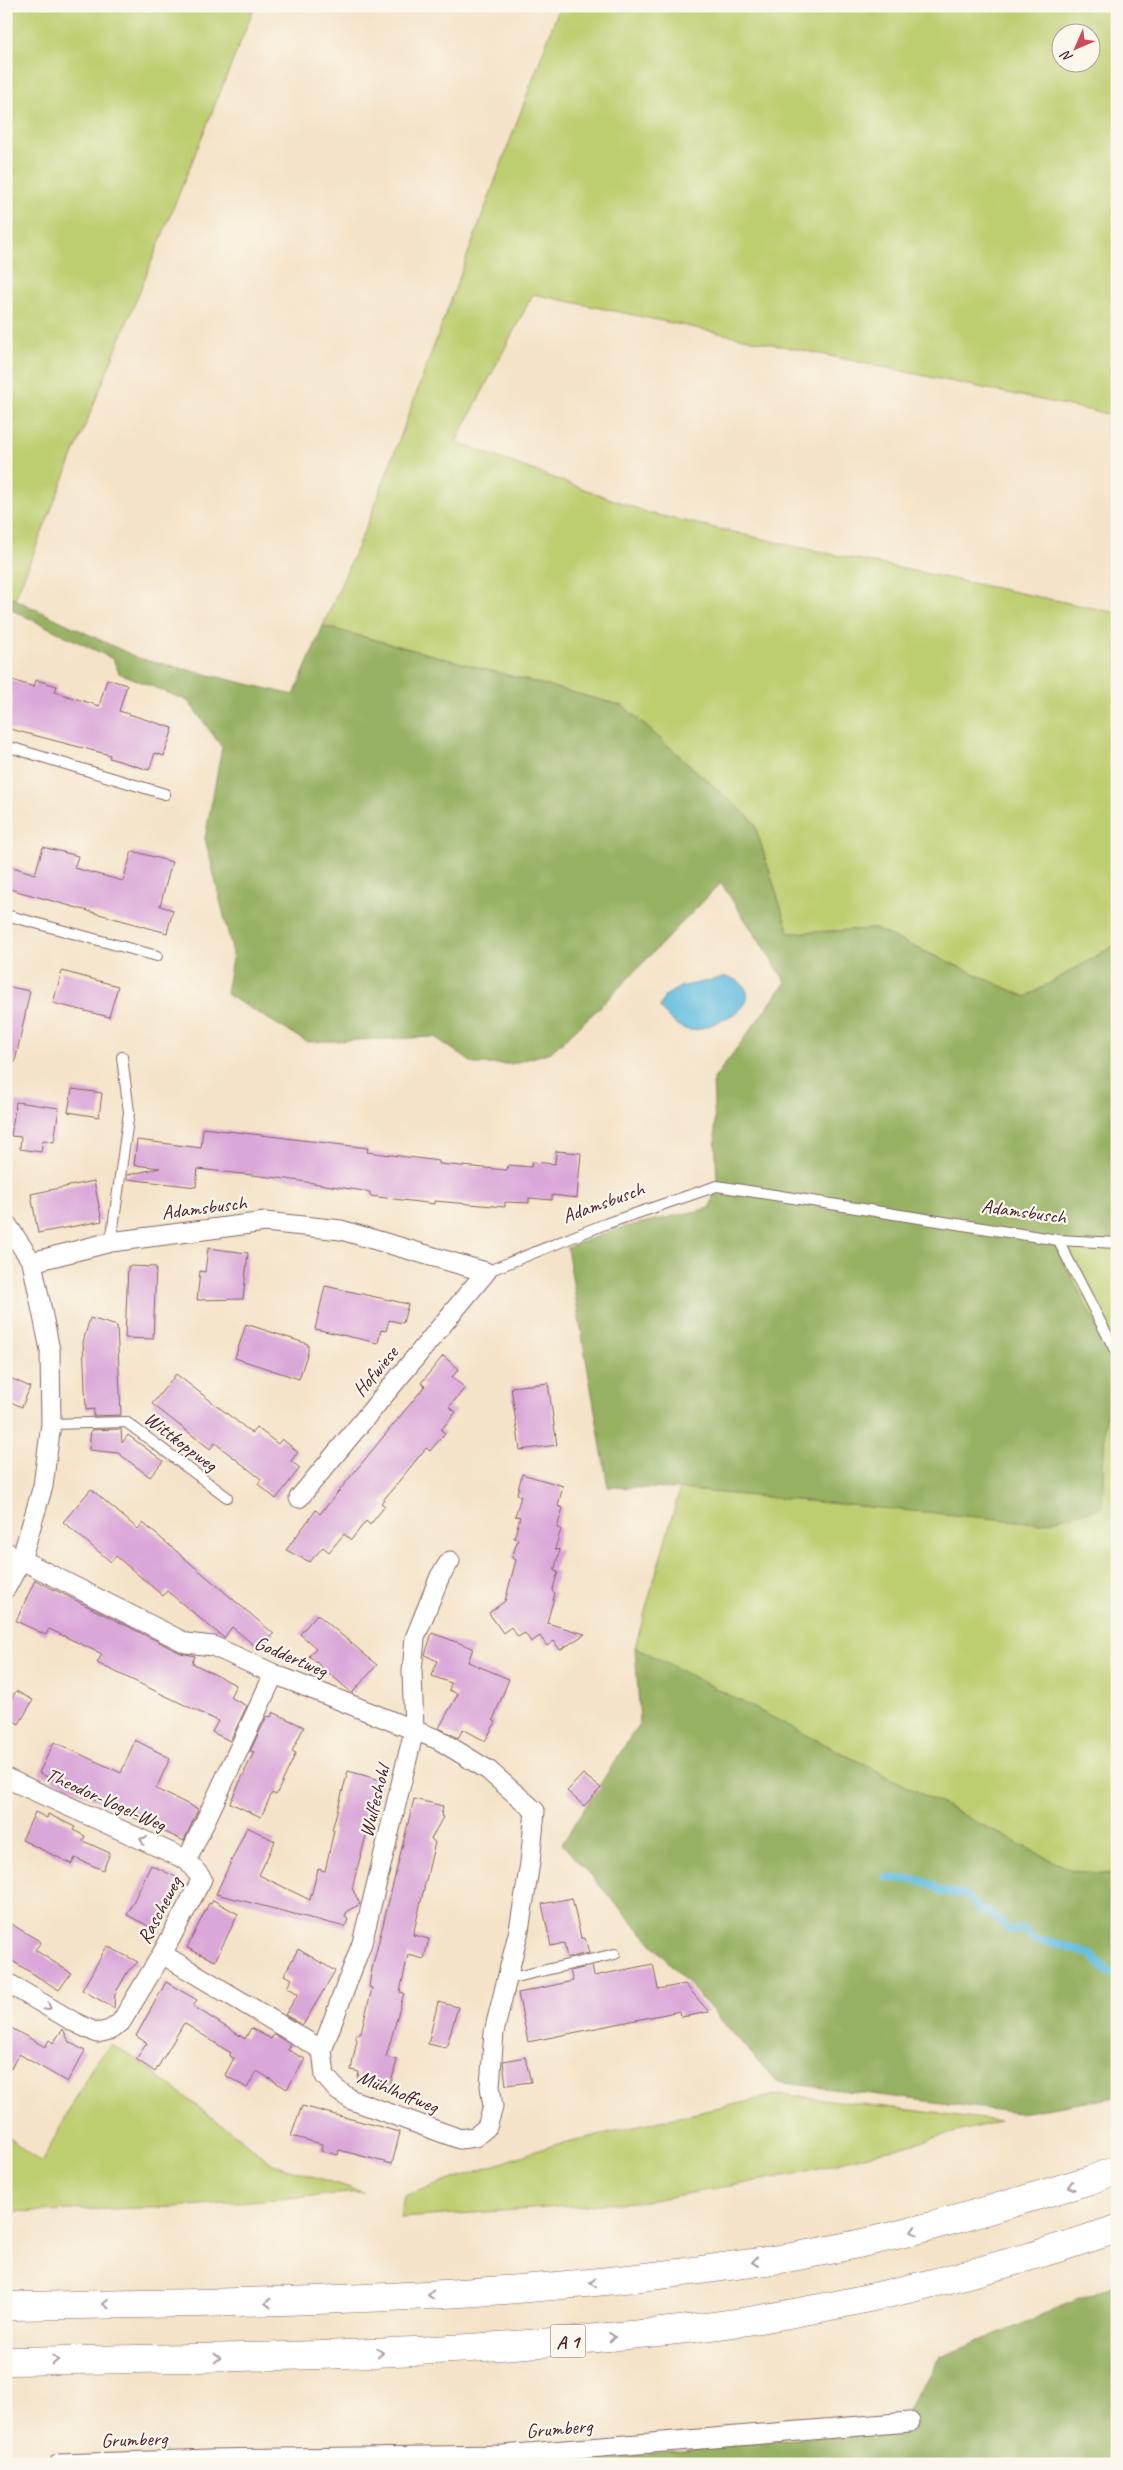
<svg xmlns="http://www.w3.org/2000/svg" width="1123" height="2470" viewBox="0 0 1123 2470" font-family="Caveat,sans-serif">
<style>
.green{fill:#bdce70;stroke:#84764e;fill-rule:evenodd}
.forest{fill:#96b162;stroke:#706846}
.water{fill:#62bde0;stroke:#566e86}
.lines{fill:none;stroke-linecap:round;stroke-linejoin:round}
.stream{stroke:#62bde0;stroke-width:8}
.building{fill:#daa7d9}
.service-casing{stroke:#866462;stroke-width:12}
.minor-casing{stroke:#866462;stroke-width:21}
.motorway-casing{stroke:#866462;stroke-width:29}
.service{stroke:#fff;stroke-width:10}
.minor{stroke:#fff;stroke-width:19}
.motorway{stroke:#fff;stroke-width:28}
.oneway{stroke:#ae9aa0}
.labels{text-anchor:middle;stroke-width:4.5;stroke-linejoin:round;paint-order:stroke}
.shield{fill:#fbf7ec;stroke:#7f6065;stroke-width:1}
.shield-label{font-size:19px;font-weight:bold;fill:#4a1f2b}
.street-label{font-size:20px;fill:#4a1f2b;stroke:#fbf7ec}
</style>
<rect width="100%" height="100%" fill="#fbf7ec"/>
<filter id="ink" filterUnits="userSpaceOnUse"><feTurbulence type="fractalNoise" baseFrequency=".02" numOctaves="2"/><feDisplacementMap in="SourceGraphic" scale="10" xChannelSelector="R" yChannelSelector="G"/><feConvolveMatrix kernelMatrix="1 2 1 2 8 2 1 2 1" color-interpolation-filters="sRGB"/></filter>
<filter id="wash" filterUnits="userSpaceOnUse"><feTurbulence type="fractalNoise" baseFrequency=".0096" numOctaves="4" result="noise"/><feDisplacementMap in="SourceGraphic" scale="20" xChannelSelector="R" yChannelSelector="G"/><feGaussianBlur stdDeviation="1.12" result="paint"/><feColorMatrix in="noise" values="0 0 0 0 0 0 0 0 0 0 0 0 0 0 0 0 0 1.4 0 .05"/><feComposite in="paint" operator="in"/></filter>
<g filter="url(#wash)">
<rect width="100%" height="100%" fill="#f4e3c8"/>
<g class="green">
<polygon points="15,6 255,6 15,599 6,595 6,20"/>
<path d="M560 6H1117V416L533 294 456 442 649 513 802 548 1117 613V944L1026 997 875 929 788 933 754 822 623 706 323 626 372 513ZM1060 32H1090V62H1060Z"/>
<polygon points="1117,1241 1117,1366 1055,1245"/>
<polygon points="1117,1407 1117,1874 1072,1871 635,1647 680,1489 1040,1523 1102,1507 1105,1417"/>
<polygon points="111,2045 129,2054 273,2164 363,2192 175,2207 6,2212 6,2135 41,2163 94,2064"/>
<polygon points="781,2094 999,2121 795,2174 647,2201 400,2218 404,2196 554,2145"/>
</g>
<g class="forest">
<polygon points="6,595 138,658 294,695 323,626 623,706 754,822 789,933 875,929 1026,997 1117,944 1117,1241 1055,1245 1117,1366 1117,1407 1105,1417 1102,1508 1040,1523 680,1489 608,1487 567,1248 615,1229 710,1208 717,1183 713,1080 786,982 721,883 599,1008 551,1052 511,1064 474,1064 435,1037 307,1042 226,994 233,953 205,838 222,747 188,701 119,673 113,659 6,607"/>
<polygon points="635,1647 1072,1871 1117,1875 1117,2097 1020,2113 777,2082 562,1844 640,1722"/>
<polygon points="1117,2283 1117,2464 538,2464 897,2429 939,2358"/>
</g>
<path class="water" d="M726 977C749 981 756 1001 734 1014 727 1018 703 1029 694 1030 681 1032 666 1017 660 1007L665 996 680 987Z"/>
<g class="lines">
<path class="stream" d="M886 1877C909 1883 922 1874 941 1892L963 1894 970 1898 978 1909 993 1915 1011 1931 1022 1929 1037 1941 1060 1944 1091 1955 1110 1973 1117 1974"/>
</g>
<g id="blocks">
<g class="building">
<polygon points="6,678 34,687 36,680 57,686 55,692 99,706 107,679 127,685 119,711 173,728 164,756 155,753 149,770 109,758 110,755 6,728"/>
<polygon points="43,847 78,856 74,868 123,881 132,851 172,862 160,906 173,910 167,933 6,888 6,865 35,874"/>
<polygon points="62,971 118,986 109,1017 53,1003"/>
<polygon points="6,986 30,991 15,1062 6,1061"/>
<polygon points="72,1089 102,1093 99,1117 68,1112"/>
<polygon points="16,1102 59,1108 54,1142 43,1140 41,1152 20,1149 21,1137 11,1136"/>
<polygon points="203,1128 368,1148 367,1152 439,1161 439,1164 507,1170 508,1165 531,1167 532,1162 555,1164 556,1151 581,1153 577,1198 552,1195 552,1200 529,1198 529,1203 505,1202 505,1207 434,1201 434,1204 370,1196 370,1192 287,1179 198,1169 196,1187 127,1179 127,1175 160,1168 134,1165 137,1140 201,1148"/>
<polygon points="94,1181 102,1221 38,1233 31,1194"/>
<polygon points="208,1248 248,1253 243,1299 197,1300 200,1271 205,1272"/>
<polygon points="128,1266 156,1267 153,1339 125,1338"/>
<polygon points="325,1286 408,1304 403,1323 389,1320 386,1331 381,1330 378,1343 315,1329"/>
<polygon points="90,1318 117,1326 121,1415 93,1416 94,1409 86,1410 83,1342"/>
<polygon points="246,1324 308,1344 308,1352 299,1379 235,1358"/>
<polygon points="443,1356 459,1369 452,1377 465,1388 449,1407 456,1412 441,1430 445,1433 430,1451 426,1448 381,1503 385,1506 370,1525 366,1521 351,1540 344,1534 329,1552 323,1547 310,1562 286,1550 316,1510 320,1514 425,1386 421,1383"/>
<polygon points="176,1374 252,1433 256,1427 278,1444 282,1439 298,1452 291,1461 300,1468 276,1499 258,1484 261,1479 215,1443 210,1449 152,1404"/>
<polygon points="6,1376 30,1387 22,1407 6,1400"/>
<polygon points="548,1383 557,1445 520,1450 511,1387"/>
<polygon points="121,1429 122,1443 128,1435 163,1461 150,1477 118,1453 89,1450 91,1430"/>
<polygon points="522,1474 563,1486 558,1506 563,1508 557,1528 561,1529 555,1549 560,1550 554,1571 558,1572 552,1591 555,1593 547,1623 585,1634 560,1650 554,1641 547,1646 540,1636 531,1642 525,1633 518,1637 511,1627 503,1633 489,1613 505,1601 516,1560 512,1558 518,1539 514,1538 520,1517 515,1516 521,1496 517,1494"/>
<polygon points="91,1489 138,1529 143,1523 274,1634 260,1650 232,1627 224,1638 167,1591 163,1596 116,1556 111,1562 63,1522"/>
<polygon points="35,1580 181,1653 195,1656 192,1663 236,1685 230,1697 247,1706 230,1741 212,1732 218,1721 97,1663 102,1654 49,1629 46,1635 16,1621"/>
<polygon points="317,1614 377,1665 352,1693 309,1656 316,1648 300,1634"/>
<polygon points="432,1633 473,1648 468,1662 509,1679 493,1720 496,1722 485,1741 463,1729 458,1738 439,1728 458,1694 449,1690 451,1683 432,1676 437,1661 425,1655"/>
<polygon points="16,1691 33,1700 19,1724 6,1717 6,1707"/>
<polygon points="273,1712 304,1727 292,1751 296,1753 276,1795 272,1793 261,1817 230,1803 254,1752 250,1751 267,1716 271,1717"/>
<polygon points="135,1740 170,1758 156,1789 198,1809 184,1841 39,1773 54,1742 121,1773"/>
<polygon points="348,1771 381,1780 352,1888 360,1904 347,1911 345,1917 348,1919 345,1927 216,1894 247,1827 275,1841 259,1875 310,1900 318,1869 325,1871 334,1830 332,1830"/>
<polygon points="583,1774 601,1788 584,1806 567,1791"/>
<polygon points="414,1799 443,1806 441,1816 443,1817 431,1839 435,1842 413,1935 429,1939 424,1959 408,1955 400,1992 404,1993 386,2057 397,2060 389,2090 357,2082 359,2072 351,2070 357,2040 355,2035 361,2032 372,1988 369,1987 371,1973"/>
<polygon points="35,1812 47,1818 48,1814 75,1827 73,1830 85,1836 83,1841 110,1853 103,1870 75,1858 72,1864 22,1840"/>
<polygon points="151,1865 178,1878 169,1904 154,1929 127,1915"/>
<polygon points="572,1898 581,1938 585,1938 589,1953 567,1958 564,1943 551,1946 542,1904"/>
<polygon points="213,1900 238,1914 215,1961 187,1948 209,1903 211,1904"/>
<polygon points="6,1921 41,1942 35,1950 71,1973 59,1990 6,1957"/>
<polygon points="107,1946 138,1962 128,1971 115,1994 114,2008 82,1990"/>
<polygon points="298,1949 335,1971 303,2025 285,2015 298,1994 287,1987 292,1979 284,1975"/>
<polygon points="653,1964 658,1989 685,1984 709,2012 681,2017 680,2011 528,2042 518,1993 573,1981 570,1971 592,1966 594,1976"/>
<polygon points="166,1982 197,2000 193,2006 245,2039 251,2028 271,2039 274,2034 291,2045 288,2050 305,2059 287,2089 257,2071 247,2088 225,2075 234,2058 229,2056 231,2053 184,2023 155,2072 136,2059 147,2043 136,2036"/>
<polygon points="438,2002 458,2007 446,2048 428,2044"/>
<polygon points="6,2025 45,2047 49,2040 53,2043 63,2029 69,2042 85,2051 67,2082 19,2054 6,2076"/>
<polygon points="525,2057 531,2082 506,2085 503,2061"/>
<polygon points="302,2106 400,2132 392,2164 339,2150 338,2155 321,2151 322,2144 291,2136"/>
</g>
</g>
</g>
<g filter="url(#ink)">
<use href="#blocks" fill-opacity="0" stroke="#866462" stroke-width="1"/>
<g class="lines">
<g class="service-casing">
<g id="service">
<polyline points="6,746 165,794"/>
<polyline points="6,915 157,956"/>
<polyline points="1058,1240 1117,1354"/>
<polyline points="111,1242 129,1112 122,1057"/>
<polyline points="486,1272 605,1224 717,1186 1058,1240 1117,1243"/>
<polyline points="51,1424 126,1422 227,1497"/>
<polyline points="507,1979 615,1954"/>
</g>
</g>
<g class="minor-casing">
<g id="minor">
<polyline points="6,1223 32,1262 50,1350 51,1424 43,1486 21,1560 6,1588"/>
<polyline points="32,1262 111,1242 265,1222 341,1230 486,1272 299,1498"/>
<polyline points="6,1552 186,1643 213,1646 274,1674 439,1740 488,1770 535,1811 530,1863 519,1930 494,2032 490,2086 493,2107 487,2127 475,2137 460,2139 352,2100 337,2090 325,2076 322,2050 362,1943 414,1731 412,1671 415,1638 440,1576 450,1561"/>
<polyline points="6,1778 187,1860"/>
<polyline points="162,1954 322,2050"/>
<polyline points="6,1982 74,2022 97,2033 110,2030 121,2022 162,1954 202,1879 187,1860 274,1674"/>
<polyline points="211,2459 503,2455 910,2422"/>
<polyline points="59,2464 211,2459 222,2464"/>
</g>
</g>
<g class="motorway-casing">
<g id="motorway">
<path d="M6 2306C243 2303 480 2301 715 2268 748 2263 781 2260 813 2253 907 2236 999 2207 1090 2180L1117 2170"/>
<path d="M6 2361C200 2358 394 2357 587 2339 652 2333 719 2327 783 2315 896 2295 1008 2266 1117 2229"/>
</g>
</g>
<use href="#service" class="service"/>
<use href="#minor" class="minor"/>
<use href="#motorway" class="motorway"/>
</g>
<defs><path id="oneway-chevron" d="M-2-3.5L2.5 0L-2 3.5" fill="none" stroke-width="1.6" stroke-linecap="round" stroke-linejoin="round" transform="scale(1.25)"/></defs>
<g class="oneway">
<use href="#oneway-chevron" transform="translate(143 1840) rotate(-156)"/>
<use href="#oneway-chevron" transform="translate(48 2007) rotate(31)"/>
<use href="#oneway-chevron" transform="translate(1071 2186) rotate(164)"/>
<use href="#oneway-chevron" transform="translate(914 2231) rotate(165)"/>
<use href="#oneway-chevron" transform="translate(755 2262) rotate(172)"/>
<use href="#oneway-chevron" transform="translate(593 2283) rotate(175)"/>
<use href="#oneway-chevron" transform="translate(431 2295) rotate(177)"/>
<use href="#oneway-chevron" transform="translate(268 2303) rotate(179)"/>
<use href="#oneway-chevron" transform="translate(106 2304) rotate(179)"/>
<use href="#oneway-chevron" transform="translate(612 2337) rotate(-5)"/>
<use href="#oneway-chevron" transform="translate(380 2353) rotate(-2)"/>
<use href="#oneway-chevron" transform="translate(217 2358) rotate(-1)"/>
<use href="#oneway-chevron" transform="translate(55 2360) rotate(-1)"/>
</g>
</g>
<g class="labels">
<rect class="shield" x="550.5" y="2324.5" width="35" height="33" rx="4"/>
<g class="shield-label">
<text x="568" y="2348">A 1</text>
</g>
<g class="street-label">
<text transform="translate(603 1202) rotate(-20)" y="7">Adamsbusch</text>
<text transform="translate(204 1207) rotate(-7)" y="7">Adamsbusch</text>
<text transform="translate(1024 1211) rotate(8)" y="7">Adamsbusch</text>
<text transform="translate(375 1371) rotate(-50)" y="7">Hofwiese</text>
<text transform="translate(181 1441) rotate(37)" y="7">Wittkoppweg</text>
<text transform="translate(291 1656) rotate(23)" y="7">Goddertweg</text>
<text transform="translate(106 1799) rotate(24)" y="7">Theodor-Vogel-Weg</text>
<text transform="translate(374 1801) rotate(-76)" y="7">Wulfeshohl</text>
<text transform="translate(159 1910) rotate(-62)" y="7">Rascheweg</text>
<text transform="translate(398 2091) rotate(22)" y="7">Mühlhoffweg</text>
<text transform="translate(559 2428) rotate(-5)" y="7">Grumberg</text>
<text transform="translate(134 2439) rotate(-2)" y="7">Grumberg</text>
</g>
</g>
<rect width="1123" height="2470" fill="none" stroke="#fbf7ec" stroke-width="25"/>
<g transform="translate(1076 48) rotate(225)"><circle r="24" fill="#fbf7ec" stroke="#b4a19f"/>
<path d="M0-4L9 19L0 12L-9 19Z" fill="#d1495b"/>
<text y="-8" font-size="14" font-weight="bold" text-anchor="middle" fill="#4a1f2b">N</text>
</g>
</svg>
